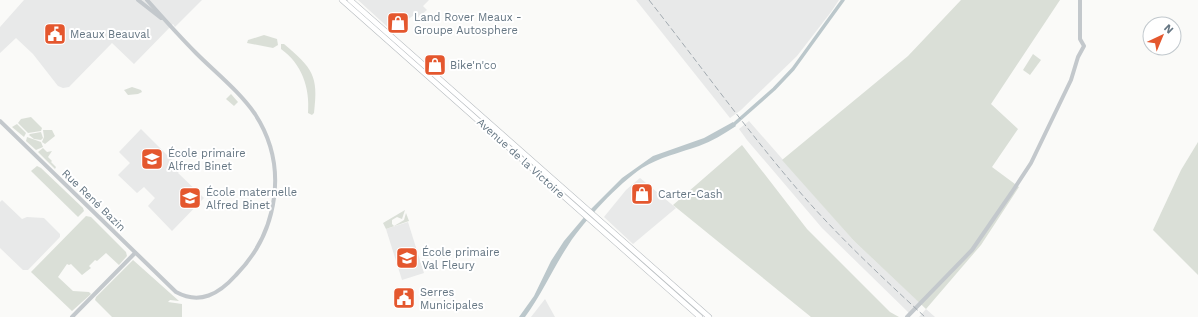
<svg xmlns="http://www.w3.org/2000/svg" width="1198" height="317" viewBox="0 0 1198 317" font-family="'Work Sans',sans-serif">
<style>
.built{fill:#e8e9e9}
.green{fill:#dadfd7}
.water{fill:#bbc7cb}
.lines{fill:none;stroke-linecap:round;stroke-linejoin:round}
.canal{stroke:#bbc7cb;stroke-width:3.5}
.major-casing{stroke:#b5babe;stroke-width:6}
.minor{stroke:#c3c8cc;stroke-width:4}
.major{stroke:#fff;stroke-width:5}
.rail{stroke:#a2aab0;stroke-width:1;stroke-dasharray:6 3;stroke-linecap:butt}
.labels{text-anchor:middle;stroke-width:4;stroke-linejoin:round;paint-order:stroke}
.poi-label{font-size:11px;fill:#657683;stroke:#fff;text-anchor:start}
.street-label{font-size:11px;fill:#657683;stroke:#fff}
</style>
<rect width="100%" height="100%" fill="#fafaf8"/>
<g class="built">
<polygon points="24,0 202,0 175,27 173,24 134,64 112,43 69,87 63,88 58,86 33,54 16,38 0,53 0,27"/>
<polygon points="358,0 429,0 423,6 427,10 417,18 414,15 392,31"/>
<polygon points="636,0 839,0 831,12 797,56 741,110 730,118"/>
<polygon points="749,121 854,241 919,302 909,313 822,228 747,140 739,129"/>
<polygon points="141,129 181,169 178,173 204,198 172,231 148,206 155,198 144,187 137,193 118,175 130,163 119,152"/>
<polygon points="640,178 676,208 633,244 604,217 626,190"/>
<polygon points="2,200 22,219 27,217 44,218 60,234 60,237 28,270 23,270 0,248 0,202"/>
<polygon points="408,222 424,273 402,280 386,229"/>
<polygon points="545,299 555,317 531,317"/>
<polygon points="926,309 935,317 919,317"/>
</g>
<g class="green">
<polygon points="961,0 1060,0 991,104 1018,129 992,167 1019,187 981,245 926,309 854,241 782,160 908,56"/>
<polygon points="264,35 277,39 278,45 273,48 247,43 248,40"/>
<path d="M281 44H284C312 68 319 75 314 113L312 115 308 113C310 88 302 64 281 49Z"/>
<polygon points="1033,54 1041,60 1030,75 1023,70"/>
<polygon points="425,69 517,149 515,151 424,71"/>
<polygon points="132,87 141,90 142,92 138,94 128,95 124,90"/>
<polygon points="231,94 238,102 234,106 226,99"/>
<polygon points="31,117 42,128 41,131 28,133 18,123 21,119"/>
<polygon points="17,124 26,133 24,137 12,127"/>
<polygon points="43,130 52,130 55,136 45,144 42,142 44,137"/>
<polygon points="41,132 43,138 41,140 34,139 29,135 30,134"/>
<polygon points="27,137 41,142 43,147 36,150 26,141"/>
<polygon points="1198,142 1198,275 1153,230 1181,170"/>
<polygon points="742,145 807,229 890,312 899,317 811,317 673,205"/>
<polygon points="43,148 47,152 52,151 48,157 52,161 51,162 56,167 55,169 38,152"/>
<polygon points="521,153 619,240 520,155"/>
<polygon points="37,166 41,168 83,208 84,211 78,217 31,171"/>
<polygon points="405,210 402,219 397,217 392,220 392,224 394,226 404,220 406,213 409,221 386,229 383,223"/>
<polygon points="86,216 91,217 126,252 127,256 119,265 106,253 97,261 95,260 89,266 91,268 82,275 71,264 69,265 67,264 58,277 73,291 89,292 91,294 72,311 31,272"/>
<polygon points="627,247 698,310 697,312 625,249"/>
<polygon points="133,260 179,301 170,300 168,302 182,304 182,317 112,317 95,300 96,297"/>
</g>
<path class="water" d="M733 122 736 126C724 134 712 141 699 146 679 153 660 157 642 168 618 184 585 220 569 244 553 268 542 294 525 317H519L534 296 551 261 564 241 591 209 622 178 653 156 704 138Z"/>
<g class="lines">
<polyline class="canal" points="732,126 774,89 793,69 843,0"/>
<g class="major-casing">
<g id="major">
<polyline points="342,0 700,317"/>
<polyline points="350,0 709,317"/>
</g>
</g>
<g class="minor">
<polyline points="138,0 161,18"/>
<path d="M0 121 176 292C200 305 219 294 236 275 278 232 289 166 255 114 239 91 216 73 196 53 179 36 163 18 147 0"/>
<polyline points="72,317 135,253"/>
<polyline points="907,317 972,250 1012,192 1031,163 1071,80 1078,57 1084,46 1080,39 1080,0"/>
</g>
<use href="#major" class="major"/>
<path class="rail" d="M649 0C701 66 750 135 805 198 842 240 884 279 925 317"/>
</g>
<defs>
<g id="shop-square" transform="scale(1.15)"><rect x="-9" y="-9" width="18" height="18" rx="4" fill="#e4572e" stroke="#fff"/><path d="M-5-2.5h2.3a2.7 3.5 0 0 1 5.4 0H5L5.5 6h-11ZM-1.5-2.5h3a1.5 2.3 0 0 0-3 0Z" fill="#fff"/></g>
<g id="civic-square" transform="scale(1.15)"><rect x="-9" y="-9" width="18" height="18" rx="4" fill="#e4572e" stroke="#fff"/><path d="M-.6-6.5H3V-4.5H.6V-3L4-1V1h2V6H-6V1h2V-1L-.6-3ZM-1.2 2.5V6h2.4V2.5Z" fill="#fff"/></g>
<g id="school-square" transform="scale(1.15)"><rect x="-9" y="-9" width="18" height="18" rx="4" fill="#e4572e" stroke="#fff"/><path d="M0-5L7-2L0 1L-7-2ZM-4 1L0 2.5L4 1V4Q0 6-4 4Z" fill="#fff"/></g>
</defs>
<g fill-rule="evenodd">
<use href="#shop-square" x="398" y="23"/>
<use href="#civic-square" x="55" y="34"/>
<use href="#shop-square" x="435" y="65"/>
<use href="#school-square" x="152" y="159"/>
<use href="#shop-square" x="642" y="194"/>
<use href="#school-square" x="190" y="198"/>
<use href="#school-square" x="407" y="258"/>
<use href="#civic-square" x="404" y="298"/>
</g>
<g class="labels">
<g class="poi-label">
<text x="414" y="21">Land Rover Meaux -<tspan x="414" dy="13">Groupe Autosphere</tspan></text>
<text x="70" y="38">Meaux Beauval</text>
<text x="450" y="69">Bike'n'co</text>
<text x="168" y="157">École primaire<tspan x="168" dy="13">Alfred Binet</tspan></text>
<text x="206" y="196">École maternelle<tspan x="206" dy="13">Alfred Binet</tspan></text>
<text x="658" y="198">Carter-Cash</text>
<text x="422" y="256">École primaire<tspan x="422" dy="13">Val Fleury</tspan></text>
<text x="420" y="296">Serres<tspan x="420" dy="13">Municipales</tspan></text>
</g>
<g class="street-label">
<text transform="translate(521 158) rotate(42)" y="4">Avenue de la Victoire</text>
<text transform="translate(94 200) rotate(44)" y="4">Rue René Bazin</text>
</g>
</g>
<g transform="translate(1162 36) rotate(44)"><circle r="19" fill="#ffffff" stroke="#c1c8cd"/>
<path d="M0-3L7 15L0 10L-7 15Z" fill="#e4572e"/>
<text y="-6" font-size="11" font-weight="bold" text-anchor="middle" fill="#657683">N</text>
</g>
</svg>
